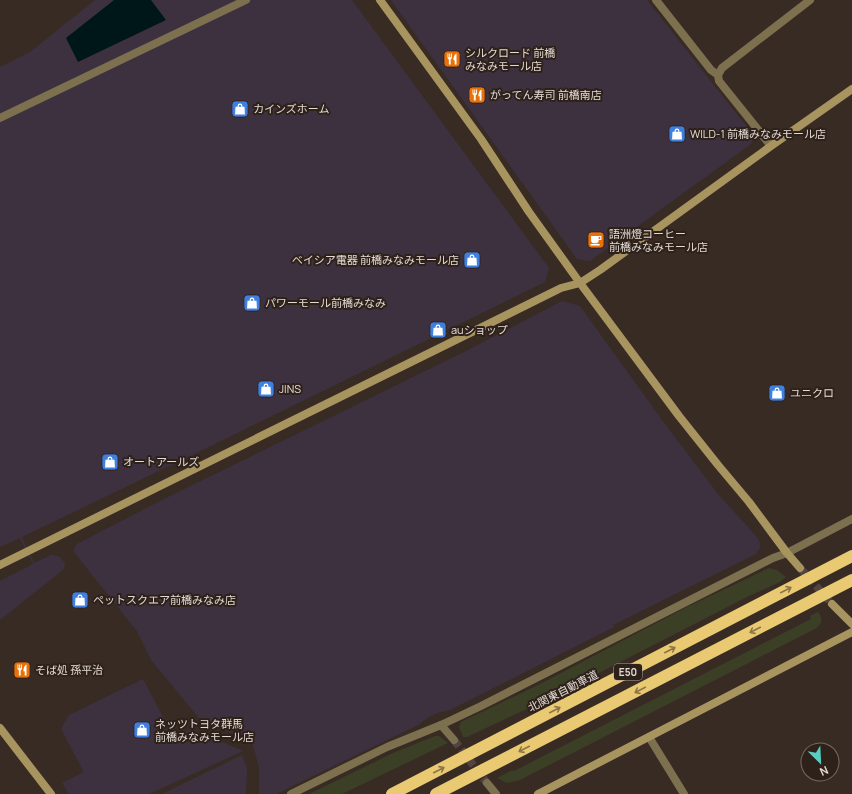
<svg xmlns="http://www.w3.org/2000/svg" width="852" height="794" viewBox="0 0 852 794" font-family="Manrope,'Noto Sans JP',sans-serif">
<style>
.commercial{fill:#3d3140}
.green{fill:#3b3f25}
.water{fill:#00171a}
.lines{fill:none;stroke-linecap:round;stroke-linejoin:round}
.street-tunnel{stroke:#52453f;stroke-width:8;stroke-dasharray:8 4;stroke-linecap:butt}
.secondary-tunnel{stroke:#52453f;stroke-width:8;stroke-dasharray:8 4;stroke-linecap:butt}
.street{stroke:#7c704e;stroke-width:8}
.secondary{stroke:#a8945e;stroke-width:8}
.highway{stroke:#e9c972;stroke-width:12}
.oneway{stroke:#8c7546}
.labels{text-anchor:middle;stroke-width:4;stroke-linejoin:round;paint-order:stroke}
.shield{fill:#2e211a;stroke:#ada29d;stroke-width:1}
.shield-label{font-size:10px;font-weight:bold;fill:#e3dad5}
.poi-label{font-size:11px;fill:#e3dad5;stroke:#2e211a;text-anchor:start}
.street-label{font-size:11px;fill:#e3dad5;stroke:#2e211a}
</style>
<rect width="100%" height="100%" fill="#382b24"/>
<g class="commercial">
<polygon points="95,0 352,0 549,268 545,282 223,440 22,537 34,563 51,555 59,556 65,563 64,569 0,620 0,581 33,564 20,538 0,547 0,67 30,52"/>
<polygon points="391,0 647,0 754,136 751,144 590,261 577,259"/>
<polygon points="562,301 580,306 662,420 718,494 757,537 760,543 760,548 756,554 613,625 614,627 448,711 440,712 429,717 418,725 276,794 259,794 259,767 252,742 200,719 151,660 137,631 73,551 77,544 164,499 468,350"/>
<polygon points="143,679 174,738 191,729 243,751 149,794 69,794 62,783 84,772 61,729 69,715"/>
<polygon points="242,755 247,768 246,794 162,794"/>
</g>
<g class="green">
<polygon points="769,568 777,570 786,577 780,582 747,597 552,697 467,737 463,737 459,727 461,722 540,684 685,608"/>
<path d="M818 612C827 623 816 629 807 633L520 780 507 783 497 778 511 771H514L811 619 810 616Z"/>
<polygon points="435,736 439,736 448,743 342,794 309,794 393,753"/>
</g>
<polygon class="water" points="114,0 151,0 166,20 78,62 66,38"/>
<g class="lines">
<polyline class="street-tunnel" points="454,740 487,783"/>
<polyline class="secondary-tunnel" points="800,568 832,604"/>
<g class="street">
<polyline points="656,0 711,70 718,75"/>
<polyline points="0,118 246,0"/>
<polyline points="771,146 719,81 718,75 722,68 810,0"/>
<polyline points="441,725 454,740"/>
<polyline points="649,737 684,794"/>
<polyline points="487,783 496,794"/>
<polyline points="291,794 387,747 441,725 481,706 773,558 787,553 852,519"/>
</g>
<g class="secondary">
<polyline points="380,0 481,139 529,212 580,283 679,416 718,465 749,502 787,553 800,568"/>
<polyline points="0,565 561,288 580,283 600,270 771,146 852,89"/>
<polyline points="832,604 852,624"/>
<polyline points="0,728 51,794"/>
<polyline points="538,794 852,632"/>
</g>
<g class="highway">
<polyline points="392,794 852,556"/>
<polyline points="436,794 852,580"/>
</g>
</g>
<defs><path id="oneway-shaft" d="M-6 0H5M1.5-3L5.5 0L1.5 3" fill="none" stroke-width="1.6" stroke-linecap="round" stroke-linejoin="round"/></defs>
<g class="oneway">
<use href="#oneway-shaft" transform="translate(786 590) rotate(-27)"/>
<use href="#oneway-shaft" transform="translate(755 630) rotate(153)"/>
<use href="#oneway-shaft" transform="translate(670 650) rotate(-27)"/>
<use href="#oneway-shaft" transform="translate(640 690) rotate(153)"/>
<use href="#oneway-shaft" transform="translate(555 710) rotate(-27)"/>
<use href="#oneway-shaft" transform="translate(524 749) rotate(153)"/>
<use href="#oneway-shaft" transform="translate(439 770) rotate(-27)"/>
</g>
<defs>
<g id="restaurant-square" transform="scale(0.9)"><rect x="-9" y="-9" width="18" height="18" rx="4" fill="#e8710a" stroke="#2e211a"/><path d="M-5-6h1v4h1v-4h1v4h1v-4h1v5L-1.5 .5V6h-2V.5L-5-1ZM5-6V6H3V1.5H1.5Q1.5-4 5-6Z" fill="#fff"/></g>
<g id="shop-square" transform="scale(0.9)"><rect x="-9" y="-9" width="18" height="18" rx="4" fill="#3f7fe0" stroke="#2e211a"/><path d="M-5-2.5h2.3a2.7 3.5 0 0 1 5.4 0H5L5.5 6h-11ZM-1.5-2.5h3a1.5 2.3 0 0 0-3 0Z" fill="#fff"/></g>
<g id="cafe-square" transform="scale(0.9)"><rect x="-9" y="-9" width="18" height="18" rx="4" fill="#e8710a" stroke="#2e211a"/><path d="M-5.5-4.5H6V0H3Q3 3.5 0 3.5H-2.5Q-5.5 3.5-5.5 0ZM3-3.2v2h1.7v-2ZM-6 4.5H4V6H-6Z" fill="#fff"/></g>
</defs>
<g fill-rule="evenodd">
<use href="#restaurant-square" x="452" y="59"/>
<use href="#restaurant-square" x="477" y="95"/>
<use href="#shop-square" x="240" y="109"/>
<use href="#shop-square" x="677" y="134"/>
<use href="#cafe-square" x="596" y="240"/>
<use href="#shop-square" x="472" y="260"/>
<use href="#shop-square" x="252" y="303"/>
<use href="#shop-square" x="438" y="330"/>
<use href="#shop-square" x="266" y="389"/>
<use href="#shop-square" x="777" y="393"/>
<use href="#shop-square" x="110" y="462"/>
<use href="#shop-square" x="80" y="600"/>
<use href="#restaurant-square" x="22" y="670"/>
<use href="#shop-square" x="142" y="730"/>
</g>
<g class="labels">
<rect class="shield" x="614" y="664" width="28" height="16" rx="3"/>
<g class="shield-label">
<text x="628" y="676">E50</text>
</g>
<g class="poi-label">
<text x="465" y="57">シルクロード 前橋<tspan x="465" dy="13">みなみモール店</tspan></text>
<text x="490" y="99">がってん寿司 前橋南店</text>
<text x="253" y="113">カインズホーム</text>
<text x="690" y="138">WILD-1 前橋みなみモール店</text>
<text x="609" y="238">語洲燈コーヒー<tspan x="609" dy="13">前橋みなみモール店</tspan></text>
<text x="459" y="264" text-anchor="end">ベイシア電器 前橋みなみモール店</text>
<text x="265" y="307">パワーモール前橋みなみ</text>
<text x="451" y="334">auショップ</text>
<text x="279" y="393">JINS</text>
<text x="790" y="397">ユニクロ</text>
<text x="123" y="466">オートアールズ</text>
<text x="93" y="604">ペットスクエア前橋みなみ店</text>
<text x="35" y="674">そば処 孫平治</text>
<text x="155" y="728">ネッツトヨタ群馬<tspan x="155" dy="13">前橋みなみモール店</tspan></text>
</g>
<g class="street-label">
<text transform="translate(563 691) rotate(-27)" y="4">北関東自動車道</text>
</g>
</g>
<g transform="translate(820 762) rotate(156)"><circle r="19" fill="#2e211a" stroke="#766b65"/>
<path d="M0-3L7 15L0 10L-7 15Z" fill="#56cec3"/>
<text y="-6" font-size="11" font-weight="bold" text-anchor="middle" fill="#e3dad5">N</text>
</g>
</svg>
